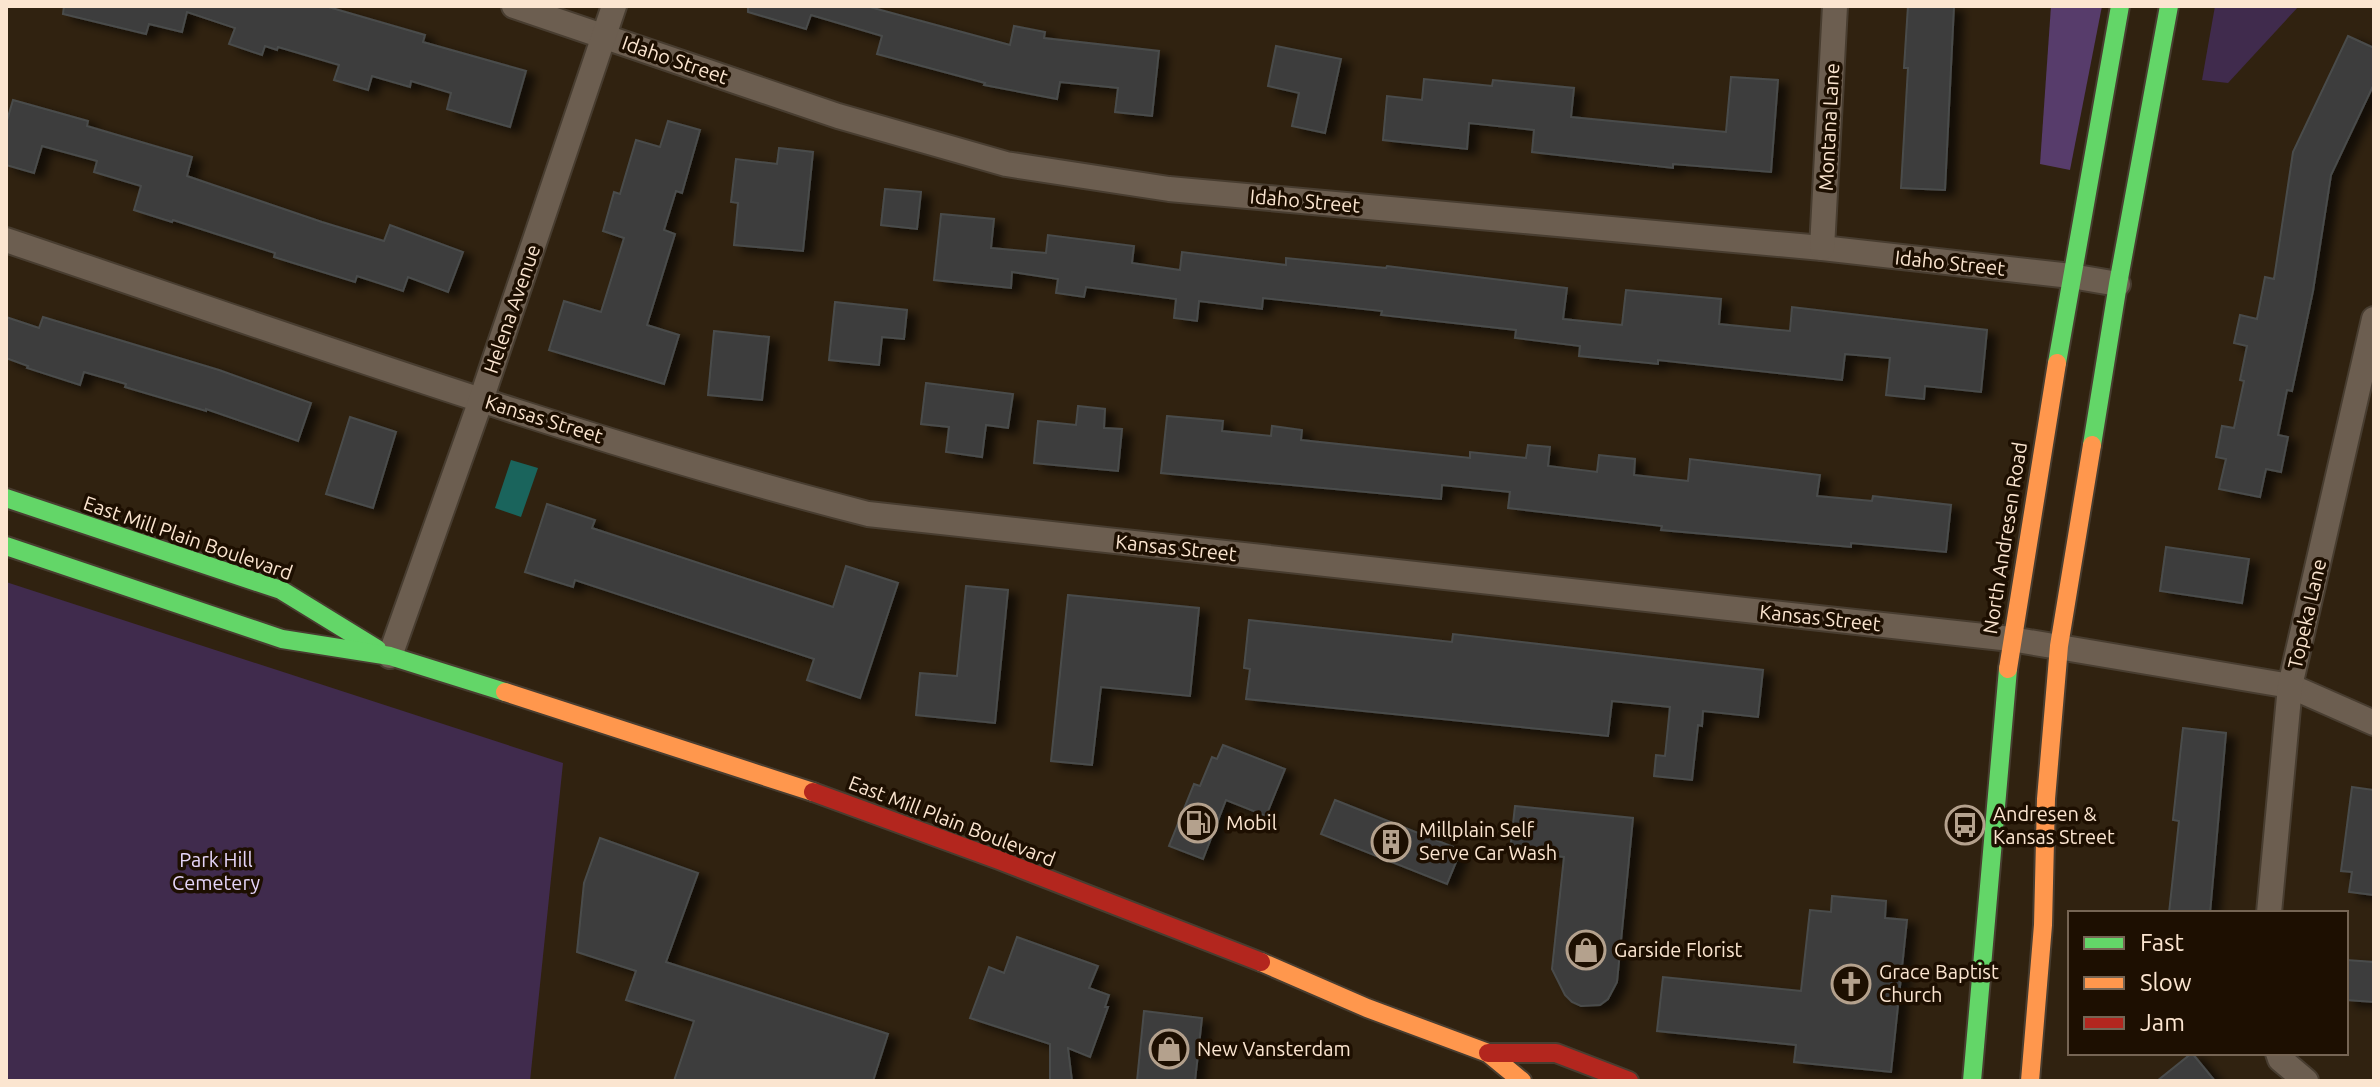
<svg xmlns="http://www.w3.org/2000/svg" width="2380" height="1087" viewBox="0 0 2380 1087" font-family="Ubuntu,sans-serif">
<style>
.green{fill:#402b4d}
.forest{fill:#573c6b}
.water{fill:#1a645c}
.building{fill:#3c3d3c;stroke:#4a4c4b;stroke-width:2;filter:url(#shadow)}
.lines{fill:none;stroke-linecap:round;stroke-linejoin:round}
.street-casing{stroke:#483d30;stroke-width:28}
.fast-casing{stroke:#483d30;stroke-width:22}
.slow-casing{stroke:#483d30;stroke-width:22}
.jam-casing{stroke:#483d30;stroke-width:22}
.street{stroke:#6c5e50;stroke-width:24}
.fast{stroke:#63d668;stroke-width:18}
.slow{stroke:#ff974d;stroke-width:18}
.jam{stroke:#b3261e;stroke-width:18}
.labels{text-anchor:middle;stroke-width:7;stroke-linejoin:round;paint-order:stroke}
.street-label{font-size:20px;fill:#fbe5d0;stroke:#1d0f01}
.poi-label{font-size:20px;fill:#fbe5d0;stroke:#1d0f01;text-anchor:start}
.park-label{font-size:20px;fill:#e5d5f8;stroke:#1d0f01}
</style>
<defs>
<filter id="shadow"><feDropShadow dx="9" dy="5" stdDeviation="4" flood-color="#0009"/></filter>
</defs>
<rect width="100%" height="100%" fill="#302210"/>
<g class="green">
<polygon points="2215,6 2299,6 2228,83 2202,80"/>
<polygon points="6,582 563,763 530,1081 6,1081"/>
</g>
<polygon class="forest" points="2051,6 2102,6 2070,170 2040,164"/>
<polygon class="water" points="511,460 538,468 521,517 495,508"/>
<g class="building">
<polygon points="64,6 325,6 425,35 423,42 526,71 510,127 447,109 451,93 411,81 410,87 372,76 368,90 334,80 339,65 278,47 277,50 265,46 262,55 229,44 235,28 187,12 182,32 149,24 146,34 63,14"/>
<polygon points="748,6 866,6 1010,45 1014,26 1045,32 1044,38 1159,51 1152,116 1115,112 1118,88 1060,82 1057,99 984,85 985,83 877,54 882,36 811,15 806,29 748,12"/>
<polygon points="1908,6 1954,6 1945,190 1901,188 1908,68 1904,68"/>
<polygon points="2348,36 2374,48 2374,84 2331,175 2313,291 2292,391 2287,390 2278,435 2288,437 2281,472 2266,469 2260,497 2219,489 2226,459 2216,457 2222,426 2234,428 2244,381 2240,380 2247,346 2234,343 2240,315 2257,319 2265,277 2274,279 2293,152"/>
<polygon points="1276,46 1341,59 1325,133 1292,126 1299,93 1268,86"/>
<polygon points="1731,77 1778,80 1771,172 1673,164 1673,168 1532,152 1534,130 1469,123 1467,149 1383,140 1387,96 1422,100 1424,79 1492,86 1493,80 1574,88 1571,117 1726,132"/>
<polygon points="13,100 88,121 87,126 192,157 187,176 322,222 384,241 390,225 463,252 448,292 408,277 403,291 357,276 355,282 274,257 275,253 173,220 172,222 134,210 141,186 94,172 97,161 42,146 34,173 6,165 6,124"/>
<polygon points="668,121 700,130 682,193 676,191 664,230 675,234 647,325 679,335 664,384 549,350 564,301 601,312 624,238 603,231 614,192 620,194 636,140 660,147"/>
<polygon points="779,148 813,152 803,251 734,245 738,203 731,202 736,159 777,164"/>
<polygon points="885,189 921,192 917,229 881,225"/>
<polygon points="941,214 994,219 991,248 1046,253 1048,235 1134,246 1132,263 1180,270 1182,252 1286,265 1286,258 1386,268 1387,266 1567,288 1563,319 1622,325 1626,290 1721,299 1719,324 1790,331 1792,307 1987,330 1981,392 1925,386 1924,399 1886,395 1890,358 1845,354 1842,380 1658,360 1658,364 1579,356 1580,346 1515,338 1516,330 1381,315 1382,311 1263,298 1262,309 1199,301 1197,321 1174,318 1176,299 1086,287 1084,297 1056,293 1058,279 1012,272 1011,288 934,280"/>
<polygon points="835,302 907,310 904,339 882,337 879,365 829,360"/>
<polygon points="6,317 39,328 43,317 219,370 311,403 298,441 206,409 206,411 125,387 126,384 84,372 80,385 27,368 28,366 6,358"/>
<polygon points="714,331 769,337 762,400 708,395"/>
<polygon points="926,383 1013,394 1008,428 986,425 982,457 946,452 949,427 921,424"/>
<polygon points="1078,406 1105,409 1104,428 1122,429 1118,471 1034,463 1038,421 1076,425"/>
<polygon points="1167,416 1223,421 1222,431 1271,436 1272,426 1302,430 1301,440 1470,458 1470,452 1526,458 1528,445 1550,447 1548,466 1597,472 1599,455 1635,459 1634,475 1688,481 1690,459 1820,475 1817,496 1872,501 1873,496 1951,505 1946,552 1851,543 1851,547 1661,530 1662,526 1508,508 1510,492 1442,485 1441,499 1161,473"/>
<polygon points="350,417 396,432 373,508 326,494"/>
<polygon points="547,504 595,520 592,528 833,607 846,566 898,583 860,698 807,680 814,659 575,580 573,587 525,572"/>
<polygon points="2166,547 2249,559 2242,603 2160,591"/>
<polygon points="966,586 1008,590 995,723 916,715 920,673 957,676"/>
<polygon points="1068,595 1199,608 1190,696 1101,687 1092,765 1051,761"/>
<polygon points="1249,620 1452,642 1453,634 1763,670 1758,717 1703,711 1702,726 1698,725 1692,780 1654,776 1656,755 1665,756 1670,707 1612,701 1608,736 1246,699 1250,669 1244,668"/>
<polygon points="2183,728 2226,733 2210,913 2169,913 2179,821 2173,820"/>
<polygon points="1223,745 1285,769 1266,816 1226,800 1203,859 1169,846 1194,784 1200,786 1212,757 1217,759"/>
<polygon points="2352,787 2374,790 2374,895 2349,892 2352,872 2341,871"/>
<polygon points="1335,800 1461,850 1447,884 1321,834"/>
<polygon points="1515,806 1633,818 1617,982 1608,999 1600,1005 1581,1006 1572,1002 1565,995 1552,969 1564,857 1510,851"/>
<polygon points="600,838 698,873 666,962 888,1034 873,1081 674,1081 694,1021 626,1000 636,971 577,952 584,883"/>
<polygon points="1832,896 1886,901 1885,918 1907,920 1891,1072 1794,1062 1796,1045 1657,1031 1663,977 1801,991 1810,910 1831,912"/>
<polygon points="1017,937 1098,966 1089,988 1109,995 1105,1007 1108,1007 1090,1057 1068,1048 1072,1081 1050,1081 1050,1044 970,1018 989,967 1004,973"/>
<polygon points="2346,960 2374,962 2374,1002 2346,1000"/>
<polygon points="1144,1011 1202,1018 1195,1081 1137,1081"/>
<polygon points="2192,1053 2215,1081 2157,1081"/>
</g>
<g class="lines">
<g class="street-casing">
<g id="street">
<polyline points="514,6 838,116 1006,164 1169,189 1822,248 2071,276 2118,284"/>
<path d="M6 240C291 336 576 439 868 514L2011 639 2290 686 2374 723"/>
<polyline points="1822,248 1835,6"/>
<polyline points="390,656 481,400 614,6"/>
<polyline points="2269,913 2290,686 2374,319"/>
<polyline points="2278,1053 2280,1059 2306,1081"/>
</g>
</g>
<g class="fast-casing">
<g id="fast">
<polyline points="2057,363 2120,6"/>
<polyline points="2092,445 2118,284 2169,6"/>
<polyline points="6,498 281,590 377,649"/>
<polyline points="6,546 282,639 390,656 505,692"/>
<polyline points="1972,1081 2008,669"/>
</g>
</g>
<g class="slow-casing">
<g id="slow">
<polyline points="2008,669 2057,363"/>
<polyline points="505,692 813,792"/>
<polyline points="1261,962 1367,1008 1488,1053 1522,1081"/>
<polyline points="2030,1081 2043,925 2046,799 2059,646 2092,445"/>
</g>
</g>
<g class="jam-casing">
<g id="jam">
<polyline points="813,792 999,860 1261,962"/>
<polyline points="1488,1053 1556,1053 1629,1081"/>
</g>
</g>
<use href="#street" class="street"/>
<use href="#fast" class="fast"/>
<use href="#slow" class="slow"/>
<use href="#jam" class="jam"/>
</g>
<defs>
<g id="fuel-ring" transform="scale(2)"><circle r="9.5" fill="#1d0f01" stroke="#b4a18d" stroke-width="1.5"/><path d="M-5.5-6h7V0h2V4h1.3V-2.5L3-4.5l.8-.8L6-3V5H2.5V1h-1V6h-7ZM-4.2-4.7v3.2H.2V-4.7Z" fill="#b4a18d"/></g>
<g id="bus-ring" transform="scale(2)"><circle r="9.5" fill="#1d0f01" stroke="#b4a18d" stroke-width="1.5"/><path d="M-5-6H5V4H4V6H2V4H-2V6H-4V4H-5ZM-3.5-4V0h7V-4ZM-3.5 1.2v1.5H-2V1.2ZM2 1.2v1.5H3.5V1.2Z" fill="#b4a18d"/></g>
<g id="building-ring" transform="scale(2)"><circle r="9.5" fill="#1d0f01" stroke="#b4a18d" stroke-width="1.5"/><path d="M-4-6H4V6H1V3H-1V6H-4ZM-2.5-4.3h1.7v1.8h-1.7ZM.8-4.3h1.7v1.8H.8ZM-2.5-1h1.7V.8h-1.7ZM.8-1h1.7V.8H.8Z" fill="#b4a18d"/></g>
<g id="shop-ring" transform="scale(2)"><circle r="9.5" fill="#1d0f01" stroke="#b4a18d" stroke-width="1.5"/><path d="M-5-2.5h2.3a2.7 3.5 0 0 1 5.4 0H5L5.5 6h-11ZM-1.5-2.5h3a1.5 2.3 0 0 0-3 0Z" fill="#b4a18d"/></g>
<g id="church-ring" transform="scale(2)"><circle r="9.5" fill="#1d0f01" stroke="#b4a18d" stroke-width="1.5"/><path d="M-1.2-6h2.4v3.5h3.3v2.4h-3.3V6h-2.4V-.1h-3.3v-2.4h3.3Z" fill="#b4a18d"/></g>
</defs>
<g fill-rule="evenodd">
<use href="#fuel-ring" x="1198" y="823"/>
<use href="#bus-ring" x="1965" y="825"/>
<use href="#building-ring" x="1391" y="842"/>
<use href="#shop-ring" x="1586" y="950"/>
<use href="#church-ring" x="1851" y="984"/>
<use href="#shop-ring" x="1169" y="1049"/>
</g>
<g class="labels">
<g class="street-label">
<text transform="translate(675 60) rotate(19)" y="7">Idaho Street</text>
<text transform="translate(1829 127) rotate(-87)" y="7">Montana Lane</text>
<text transform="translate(1305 201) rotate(5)" y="7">Idaho Street</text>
<text transform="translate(1950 263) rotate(6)" y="7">Idaho Street</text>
<text transform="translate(512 309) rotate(-71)" y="7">Helena Avenue</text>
<text transform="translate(544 419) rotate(17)" y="7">Kansas Street</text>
<text transform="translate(188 538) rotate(19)" y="7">East Mill Plain Boulevard</text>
<text transform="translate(2005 538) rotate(-81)" y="7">North Andresen Road</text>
<text transform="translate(1176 548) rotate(6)" y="7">Kansas Street</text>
<text transform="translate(2307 614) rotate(-77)" y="7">Topeka Lane</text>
<text transform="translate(1820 618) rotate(6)" y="7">Kansas Street</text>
<text transform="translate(952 821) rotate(21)" y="7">East Mill Plain Boulevard</text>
</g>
<g class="poi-label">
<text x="1993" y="821">Andresen &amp;<tspan x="1993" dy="23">Kansas Street</tspan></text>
<text x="1226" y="830">Mobil</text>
<text x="1419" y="837">Millplain Self<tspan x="1419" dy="23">Serve Car Wash</tspan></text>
<text x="1614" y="957">Garside Florist</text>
<text x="1879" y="979">Grace Baptist<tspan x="1879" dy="23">Church</tspan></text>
<text x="1197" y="1056">New Vansterdam</text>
</g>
<g class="park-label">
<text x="216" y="867">Park Hill<tspan x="216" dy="23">Cemetery</tspan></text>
</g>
</g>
<rect width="2380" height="1087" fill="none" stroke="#fbe5d0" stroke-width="16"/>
<rect x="2068" y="911" width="280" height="144" fill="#1d0f01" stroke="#766554" stroke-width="2"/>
<rect x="2084" y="937" width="40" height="12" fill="#63d668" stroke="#766554" stroke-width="2"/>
<text x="2140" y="951" font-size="24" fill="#fbe5d0">Fast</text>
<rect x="2084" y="977" width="40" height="12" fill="#ff974d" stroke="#766554" stroke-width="2"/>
<text x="2140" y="991" font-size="24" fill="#fbe5d0">Slow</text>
<rect x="2084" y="1017" width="40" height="12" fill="#b3261e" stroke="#766554" stroke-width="2"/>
<text x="2140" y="1031" font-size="24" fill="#fbe5d0">Jam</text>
</svg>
